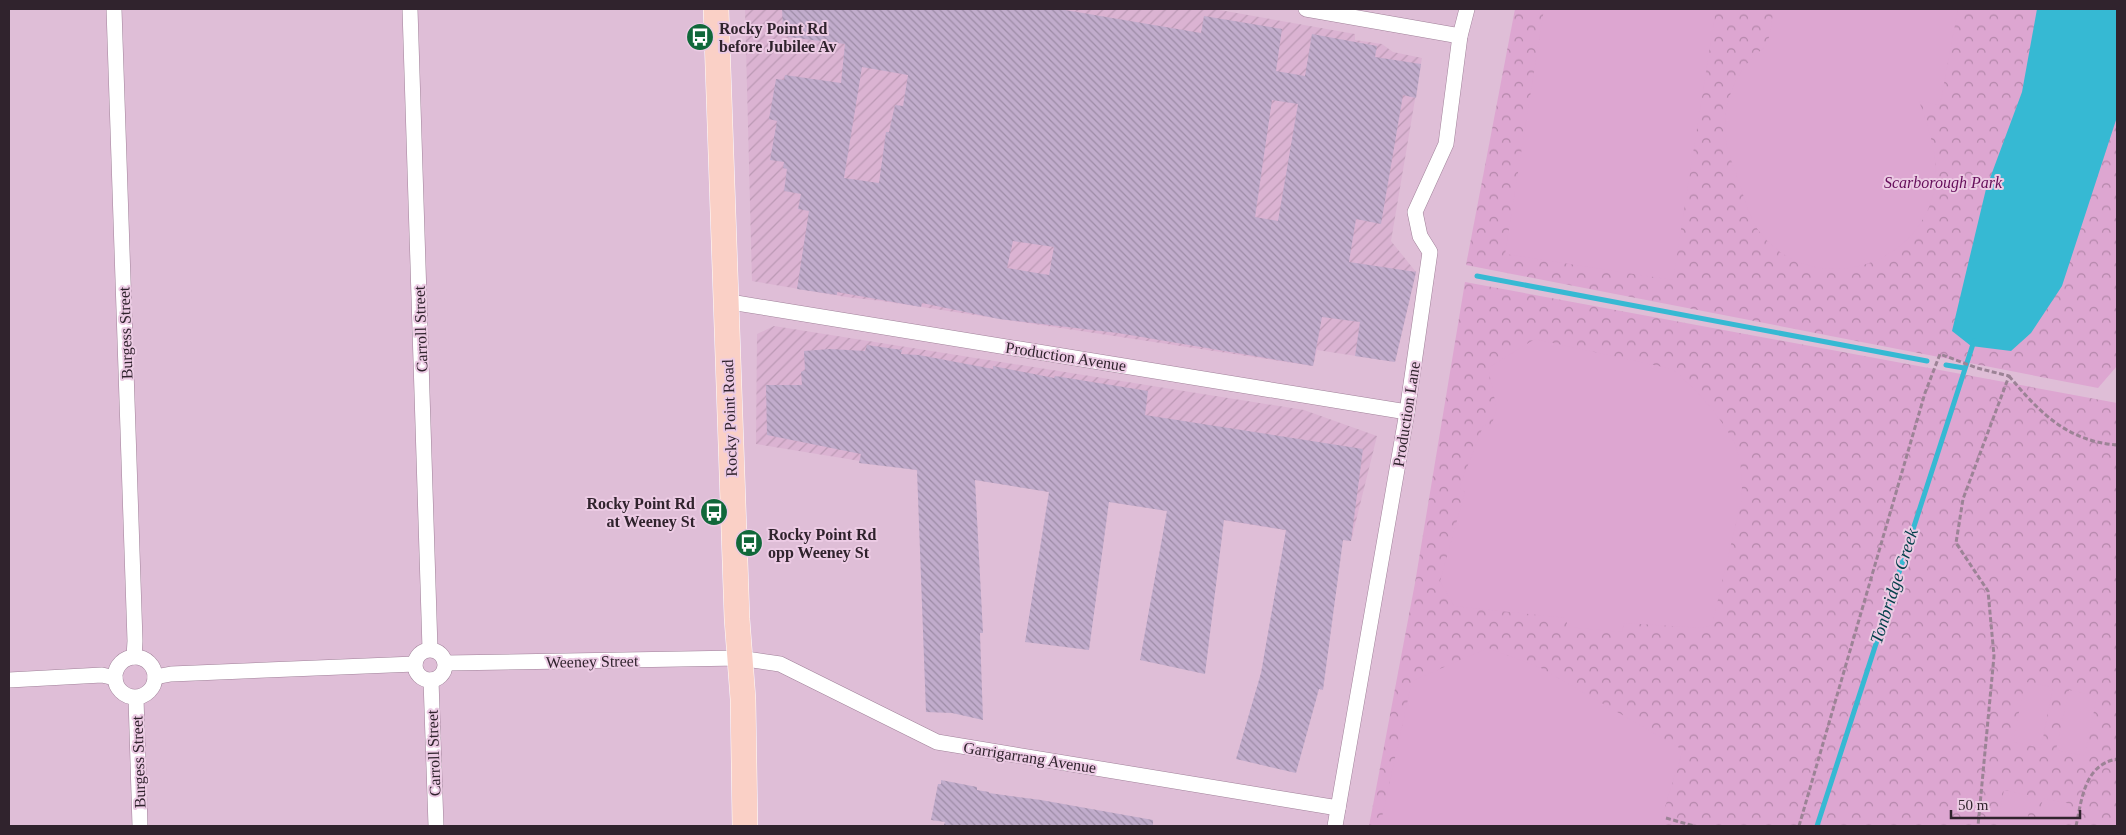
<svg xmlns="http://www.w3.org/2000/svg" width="2126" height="835" viewBox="0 0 2126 835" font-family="'Times New Roman',serif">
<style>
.industrial{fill:url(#industrial-furrows)}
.park{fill:url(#park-crowns)}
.pitch{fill:#dda6d1}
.water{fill:#36b9d3}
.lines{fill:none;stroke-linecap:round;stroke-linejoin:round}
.stream{stroke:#36b9d3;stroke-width:5}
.building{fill:url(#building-back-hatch);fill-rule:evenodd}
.street-casing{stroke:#a08199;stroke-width:16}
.primary-casing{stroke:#fff;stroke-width:26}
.path{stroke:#9c8396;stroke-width:3;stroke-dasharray:5 2.5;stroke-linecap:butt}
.street{stroke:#fff;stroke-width:15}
.primary{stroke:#fad0c6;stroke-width:25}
.labels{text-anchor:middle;stroke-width:4;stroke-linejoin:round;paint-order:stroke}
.poi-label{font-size:16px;font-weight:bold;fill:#30232d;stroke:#eccbe4;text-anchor:start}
.park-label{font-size:16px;font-style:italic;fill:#650e5a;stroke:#eccbe4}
.street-label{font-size:16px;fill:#30232d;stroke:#eccbe4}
.water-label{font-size:18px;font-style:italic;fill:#013e48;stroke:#eccbe4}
</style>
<defs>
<pattern id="industrial-furrows" width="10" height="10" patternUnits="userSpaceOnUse" patternTransform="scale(1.25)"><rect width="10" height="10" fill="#dbb3d2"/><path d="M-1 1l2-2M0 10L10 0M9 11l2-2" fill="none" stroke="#bc9ab5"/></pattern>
<pattern id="park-crowns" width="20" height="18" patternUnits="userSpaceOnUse" patternTransform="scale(1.25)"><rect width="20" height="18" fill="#dda6d1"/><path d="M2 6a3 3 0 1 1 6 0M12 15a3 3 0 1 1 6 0" fill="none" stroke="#b487aa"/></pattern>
<pattern id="building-back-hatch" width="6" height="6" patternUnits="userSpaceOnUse" patternTransform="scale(1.25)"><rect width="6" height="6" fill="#c1accc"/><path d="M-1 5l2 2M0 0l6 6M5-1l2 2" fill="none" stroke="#9d8ca6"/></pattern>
</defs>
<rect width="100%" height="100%" fill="#dfbed7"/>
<g class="industrial">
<polygon points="745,9 1214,9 1355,34 1355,40 1382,44 1393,52 1422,58 1391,241 1416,272 1395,362 1317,350 1313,366 882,301 846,297 752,281"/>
<polygon points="774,326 1304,410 1377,436 1351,541 756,444 757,334"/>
</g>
<g class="park">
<polygon points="1515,9 2117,9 2117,366 2098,388 1466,265"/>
<polygon points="1465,282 2117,403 2117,826 1369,826 1415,583"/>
</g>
<g class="pitch">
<polygon points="1544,9 1716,9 1673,280 1505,254"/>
<path d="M1774 9H1958L1940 105 1919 101C1929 128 1939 158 1935 186 1921 270 1809 300 1758 230 1749 216 1745 200 1740 185 1734 166 1724 147 1725 127 1725 101 1734 77 1752 58 1756 53 1762 50 1766 46 1770 40 1772 17 1774 9Z"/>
<path d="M1535 339 1672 369C1696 388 1721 417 1735 444 1742 460 1742 481 1742 498L1712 625 1704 628 1624 623 1622 632 1567 627V618L1454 606 1440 581 1465 492 1459 488 1484 424 1490 428 1497 410 1488 368Z"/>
<polygon points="1488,648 1541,668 1683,750 1659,826 1380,826 1412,681"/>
<polygon points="2025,682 2053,687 2041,748 2013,742"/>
<polygon points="2069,690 2097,696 2085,756 2056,750"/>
<polygon points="2004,790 2032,796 2026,826 1997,826"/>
<polygon points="2043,798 2071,804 2066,826 2037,826"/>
</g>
<polygon class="water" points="2037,9 2117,9 2117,117 2062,286 2031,333 2011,351 1971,346 1952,331 1986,189 2022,92"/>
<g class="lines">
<g class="stream">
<polyline points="1477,276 1927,361"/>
<polyline points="1946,365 1964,368"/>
<polyline points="1817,826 1974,341"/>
</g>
</g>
<g class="building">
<path d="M782 9H1059L1201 33 1204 16 1282 29 1276 71 1305 76 1312 34 1377 46 1375 57 1421 64 1416 98 1403 95 1381 224 1356 219 1349 262 1416 272 1395 362 1355 356 1360 322 1322 317 1313 366 1118 333 999 319 922 303 921 307 837 292V295L797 289 809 211 798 209 801 194 784 191 787 169 783 168 784 162 770 160 777 121 769 119 776 79 784 80 785 75 841 83 845 44 788 37 789 31 783 30ZM862 67 908 75 903 106 895 105 889 132H886L879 183 844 178ZM1272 100 1298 104 1278 221 1255 217ZM1013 241 1054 247 1049 275 1007 268Z"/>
<polygon points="867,345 902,350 901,354 919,355 993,369 993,366 1054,378 1055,376 1148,391 1145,415 1363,449 1351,541 1343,540 1323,690 1319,689 1296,773 1236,759 1261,673 1286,530 1224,520 1205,674 1140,660 1167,511 1109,502 1089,650 1025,642 1049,492 975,480 983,633 980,633 983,720 952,713 926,712 917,470 859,463 861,454 767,435 766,385 802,385 801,372 805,370 804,351 830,349 865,351"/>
<polygon points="941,780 977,787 977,790 989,792 989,793 1041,800 1153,820 1153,826 948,826 944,825 945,822 931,820 938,784 941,784"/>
</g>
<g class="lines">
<g class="street-casing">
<g id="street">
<polyline points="114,9 135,641 134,657"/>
<polyline points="410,9 430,649"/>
<polyline points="1306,9 1460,36"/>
<polyline points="724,301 1407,412"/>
<circle cx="430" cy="665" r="15"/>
<circle cx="135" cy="677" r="20"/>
<polyline points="446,663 739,658 780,664 937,742 1338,808"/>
<polyline points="155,677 171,674 415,664"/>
<polyline points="9,680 102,675 115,678"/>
<polyline points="431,680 436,826"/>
<polyline points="136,698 140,826"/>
<polyline points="1335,826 1407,412 1430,252 1420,236 1415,212 1446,144 1460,36 1467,9"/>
</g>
</g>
<g class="primary-casing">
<polyline id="primary" points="716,9 737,619 743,699 745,826"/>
</g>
<g class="path">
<path d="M2009 376C2040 413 2067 441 2117 445"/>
<polyline points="1666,818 1694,826"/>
<polyline points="1799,826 1925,393 1940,354 1977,368 2009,376 1963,499 1956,543 1988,591 1994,656 1978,826"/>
<path d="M2076 826C2082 799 2084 765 2117 759"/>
</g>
<use href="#street" class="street"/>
<use href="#primary" class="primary"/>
</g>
<defs>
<g id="bus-disc" transform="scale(1.4375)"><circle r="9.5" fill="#10683a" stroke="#eccbe4"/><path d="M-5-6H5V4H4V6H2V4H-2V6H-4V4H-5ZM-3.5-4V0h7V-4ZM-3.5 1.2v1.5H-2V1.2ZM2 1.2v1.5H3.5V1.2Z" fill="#fff"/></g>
</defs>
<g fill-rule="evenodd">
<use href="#bus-disc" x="700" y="37"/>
<use href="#bus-disc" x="714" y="512"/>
<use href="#bus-disc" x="749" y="543"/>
</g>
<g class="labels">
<g class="poi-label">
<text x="719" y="34">Rocky Point Rd<tspan x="719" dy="18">before Jubilee Av</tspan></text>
<text x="695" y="509" text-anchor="end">Rocky Point Rd<tspan x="695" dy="18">at Weeney St</tspan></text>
<text x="768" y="540">Rocky Point Rd<tspan x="768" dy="18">opp Weeney St</tspan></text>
</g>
<g class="park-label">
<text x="1943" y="188">Scarborough Park</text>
</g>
<g class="street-label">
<text transform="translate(420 329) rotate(-92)" y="6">Carroll Street</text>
<text transform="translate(125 333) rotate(-92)" y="6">Burgess Street</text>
<text transform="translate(1066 356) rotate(9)" y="6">Production Avenue</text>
<text transform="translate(1406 414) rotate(-81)" y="6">Production Lane</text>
<text transform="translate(729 418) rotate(-92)" y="6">Rocky Point Road</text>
<text transform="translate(592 661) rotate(-1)" y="6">Weeney Street</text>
<text transform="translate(433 753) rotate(-92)" y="6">Carroll Street</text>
<text transform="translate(1030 757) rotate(9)" y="6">Garrigarrang Avenue</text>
<text transform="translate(138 762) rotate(-92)" y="6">Burgess Street</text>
</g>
<g class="water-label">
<text transform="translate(1894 586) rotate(-72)" y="6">Tonbridge Creek</text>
</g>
</g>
<rect width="2126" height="835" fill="none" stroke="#30232d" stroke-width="20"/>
<path d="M1951 810v8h129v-8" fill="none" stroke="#30232d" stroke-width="2.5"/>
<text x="1958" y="810" font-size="15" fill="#30232d" stroke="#eccbe4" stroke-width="4" paint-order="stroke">50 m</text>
</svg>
